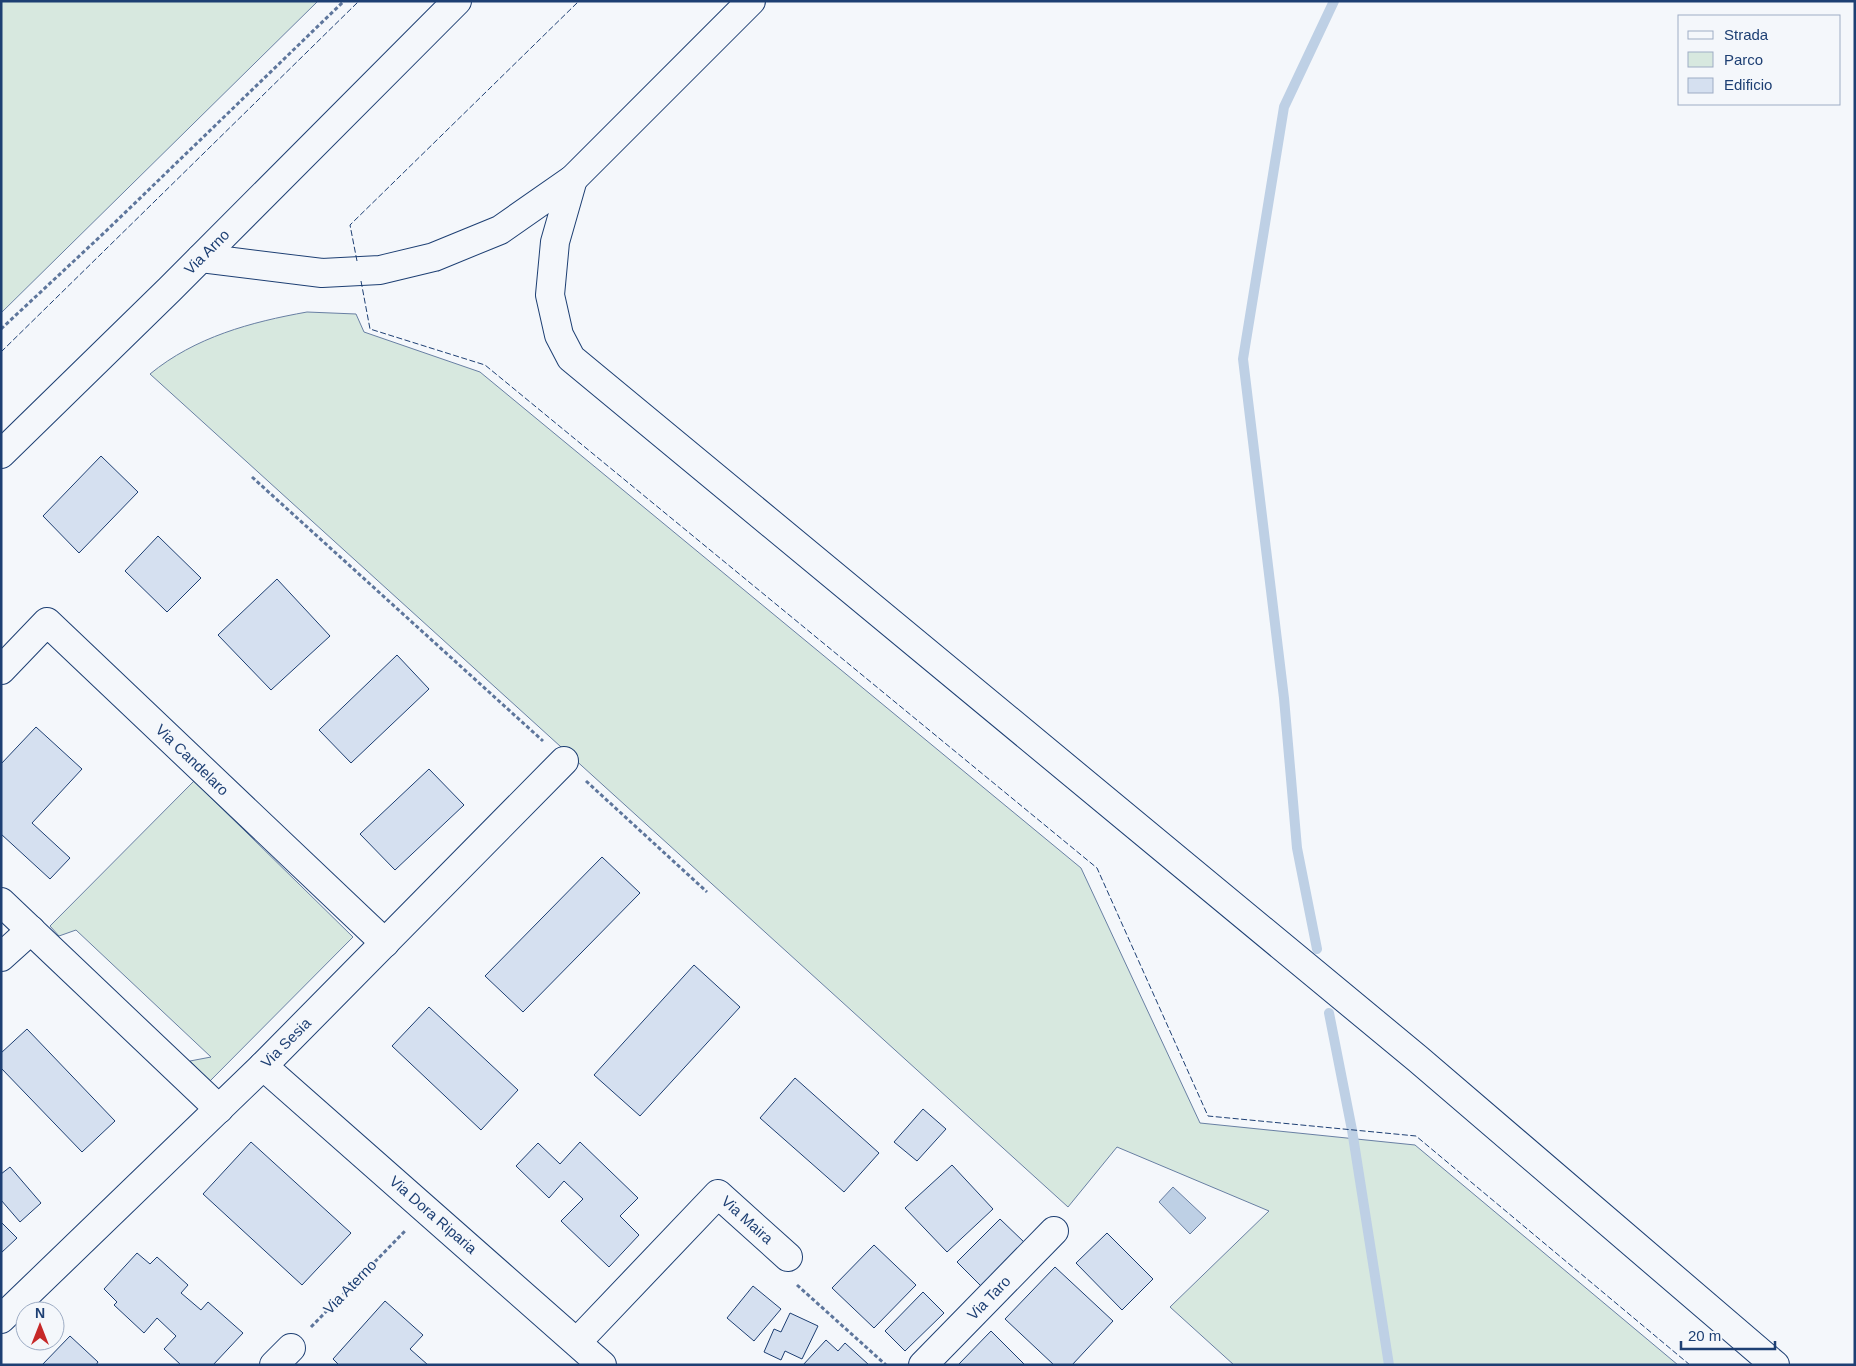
<svg xmlns="http://www.w3.org/2000/svg" width="1856" height="1366" viewBox="0 0 1856 1366" font-family="Helvetica,sans-serif">
<style>
.green{fill:#d7e8df;stroke:#687fa3}
.water{fill:#bed0e5;stroke:#687fa3}
.lines{fill:none;stroke-linecap:round;stroke-linejoin:round}
.stream{stroke:#bed0e5;stroke-width:10}
.building{fill:#d5e0f0;stroke:#1d3f73}
.minor-casing{stroke:#1d3f73;stroke-width:30}
.path{stroke:#5e769c;stroke-width:3;stroke-dasharray:4 2.5;stroke-linecap:butt}
.minor{stroke:#f4f7fb;stroke-width:28}
.fence{stroke:#1d3f73;stroke-width:1;stroke-dasharray:6 2.5;stroke-linecap:butt}
.labels{text-anchor:middle;stroke-width:4;stroke-linejoin:round;paint-order:stroke}
.street-label{font-size:15px;fill:#1d3f73;stroke:#f4f7fb}
</style>
<rect width="100%" height="100%" fill="#f4f7fb"/>
<g class="green">
<polygon points="1,1 318,1 1,313"/>
<path d="M307 312 356 314 364 332 480 372 1081 868 1200 1123 1415 1145 1678 1365H1234L1170 1307 1269 1211 1117 1147 1068 1207 150 374C195 337 251 322 307 312Z"/>
<polygon points="194,781 353,937 210,1081 190,1061 211,1057 76,930 59,936 50,926"/>
</g>
<polygon class="water" points="1173,1187 1206,1218 1190,1234 1159,1202"/>
<g class="lines">
<g class="stream">
<polyline points="1317,949 1297,848 1284,698 1243,359 1284,107 1334,1"/>
<polyline points="1329,1013 1352,1130 1389,1365"/>
</g>
</g>
<g class="building">
<polygon points="101,456 138,492 79,553 43,516"/>
<polygon points="158,536 201,578 167,612 125,571"/>
<polygon points="277,579 330,636 271,690 218,635"/>
<polygon points="397,655 429,689 351,763 319,730"/>
<polygon points="36,727 82,769 32,823 70,858 50,879 1,834 1,764"/>
<polygon points="429,769 464,805 395,870 360,834"/>
<polygon points="602,857 640,893 523,1012 485,976"/>
<polygon points="694,965 740,1007 640,1116 594,1075"/>
<polygon points="429,1007 518,1090 481,1130 392,1046"/>
<polygon points="27,1029 115,1121 82,1152 1,1068 1,1053"/>
<polygon points="795,1078 879,1153 844,1192 760,1118"/>
<polygon points="923,1109 946,1129 917,1161 894,1142"/>
<polygon points="251,1142 351,1233 302,1285 203,1194"/>
<polygon points="580,1142 638,1198 620,1216 639,1235 609,1267 561,1221 583,1199 564,1181 549,1198 516,1166 538,1143 560,1164"/>
<polygon points="952,1165 993,1209 947,1252 905,1208"/>
<polygon points="10,1167 41,1203 20,1222 1,1200 1,1174"/>
<polygon points="1000,1219 1025,1243 982,1287 957,1262"/>
<polygon points="1,1222 17,1238 1,1253"/>
<polygon points="1107,1233 1153,1279 1122,1310 1076,1263"/>
<polygon points="874,1245 916,1285 874,1328 832,1288"/>
<polygon points="137,1253 150,1264 157,1257 188,1285 181,1293 201,1310 208,1302 243,1333 213,1365 181,1365 164,1349 176,1336 157,1318 144,1333 114,1305 117,1302 104,1289"/>
<polygon points="1055,1267 1113,1321 1072,1365 1054,1365 1005,1319"/>
<polygon points="753,1286 781,1309 754,1341 727,1318"/>
<polygon points="923,1292 944,1313 905,1351 885,1331"/>
<polygon points="385,1301 423,1335 410,1349 428,1365 339,1365 333,1359"/>
<polygon points="790,1313 818,1326 802,1359 785,1351 781,1360 764,1352 774,1329 781,1332"/>
<polygon points="991,1331 1025,1365 958,1365"/>
<polygon points="70,1336 98,1362 96,1365 42,1365"/>
<polygon points="826,1340 838,1351 845,1343 869,1365 803,1365"/>
</g>
<g class="lines">
<g class="minor-casing">
<g id="minor">
<polyline points="573,179 555,242 550,295 559,335 571,358 1418,1059 1775,1365"/>
<polyline points="201,258 322,273 380,270 434,257 500,230 573,179 751,1"/>
<polyline points="1,454 170,289 457,1"/>
<polyline points="1,670 47,622 385,943"/>
<polyline points="1,902 219,1109"/>
<polyline points="1,957 31,930"/>
<polyline points="263,1066 602,1365"/>
<polyline points="1,1319 263,1066 564,761"/>
<polyline points="577,1342 718,1194 788,1257"/>
<polyline points="274,1365 291,1348"/>
<polyline points="923,1365 1054,1231"/>
</g>
</g>
<g class="path">
<polyline points="1,329 105,232 344,1"/>
<polyline points="252,477 543,741"/>
<polyline points="586,781 707,892"/>
<polyline points="797,1285 886,1365"/>
<polyline points="311,1327 406,1230"/>
</g>
<use href="#minor" class="minor"/>
<g class="fence">
<polyline points="357,261 350,225 579,1"/>
<polyline points="361,281 370,329 485,365 1097,868 1208,1116 1416,1136 1690,1365"/>
<polyline points="1,352 359,1"/>
</g>
</g>
<g class="labels">
<g class="street-label">
<text transform="translate(207 252) rotate(-45)" y="5">Via Arno</text>
<text transform="translate(192 760) rotate(44)" y="5">Via Candelaro</text>
<text transform="translate(286 1043) rotate(-45)" y="5">Via Sesia</text>
<text transform="translate(433 1215) rotate(41)" y="5">Via Dora Riparia</text>
<text transform="translate(747 1220) rotate(42)" y="5">Via Maira</text>
<text transform="translate(350 1287) rotate(-46)" y="5">Via Aterno</text>
<text transform="translate(989 1298) rotate(-46)" y="5">Via Taro</text>
</g>
</g>
<rect width="1856" height="1366" fill="none" stroke="#1d3f73" stroke-width="5"/>
<rect x="1678" y="15" width="162" height="90" fill="#f4f7fb" stroke="#9eadc5"/>
<rect x="1688" y="31" width="25" height="8" fill="#f4f7fb" stroke="#9eadc5"/>
<text x="1724" y="40" font-size="15" fill="#1d3f73">Strada</text>
<rect x="1688" y="52" width="25" height="15" fill="#d7e8df" stroke="#9eadc5"/>
<text x="1724" y="65" font-size="15" fill="#1d3f73">Parco</text>
<rect x="1688" y="78" width="25" height="15" fill="#d5e0f0" stroke="#9eadc5"/>
<text x="1724" y="90" font-size="15" fill="#1d3f73">Edificio</text>
<g transform="translate(40 1326)"><circle r="24" fill="#f4f7fb" stroke="#9eadc5"/>
<path d="M0-4L9 19L0 12L-9 19Z" fill="#c62828"/>
<text y="-8" font-size="14" font-weight="bold" text-anchor="middle" fill="#1d3f73">N</text>
</g>
<path d="M1681 1341v8h94v-8" fill="none" stroke="#1d3f73" stroke-width="2.5"/>
<text x="1688" y="1341" font-size="15" fill="#1d3f73" stroke="#f4f7fb" stroke-width="4" paint-order="stroke">20 m</text>
</svg>
